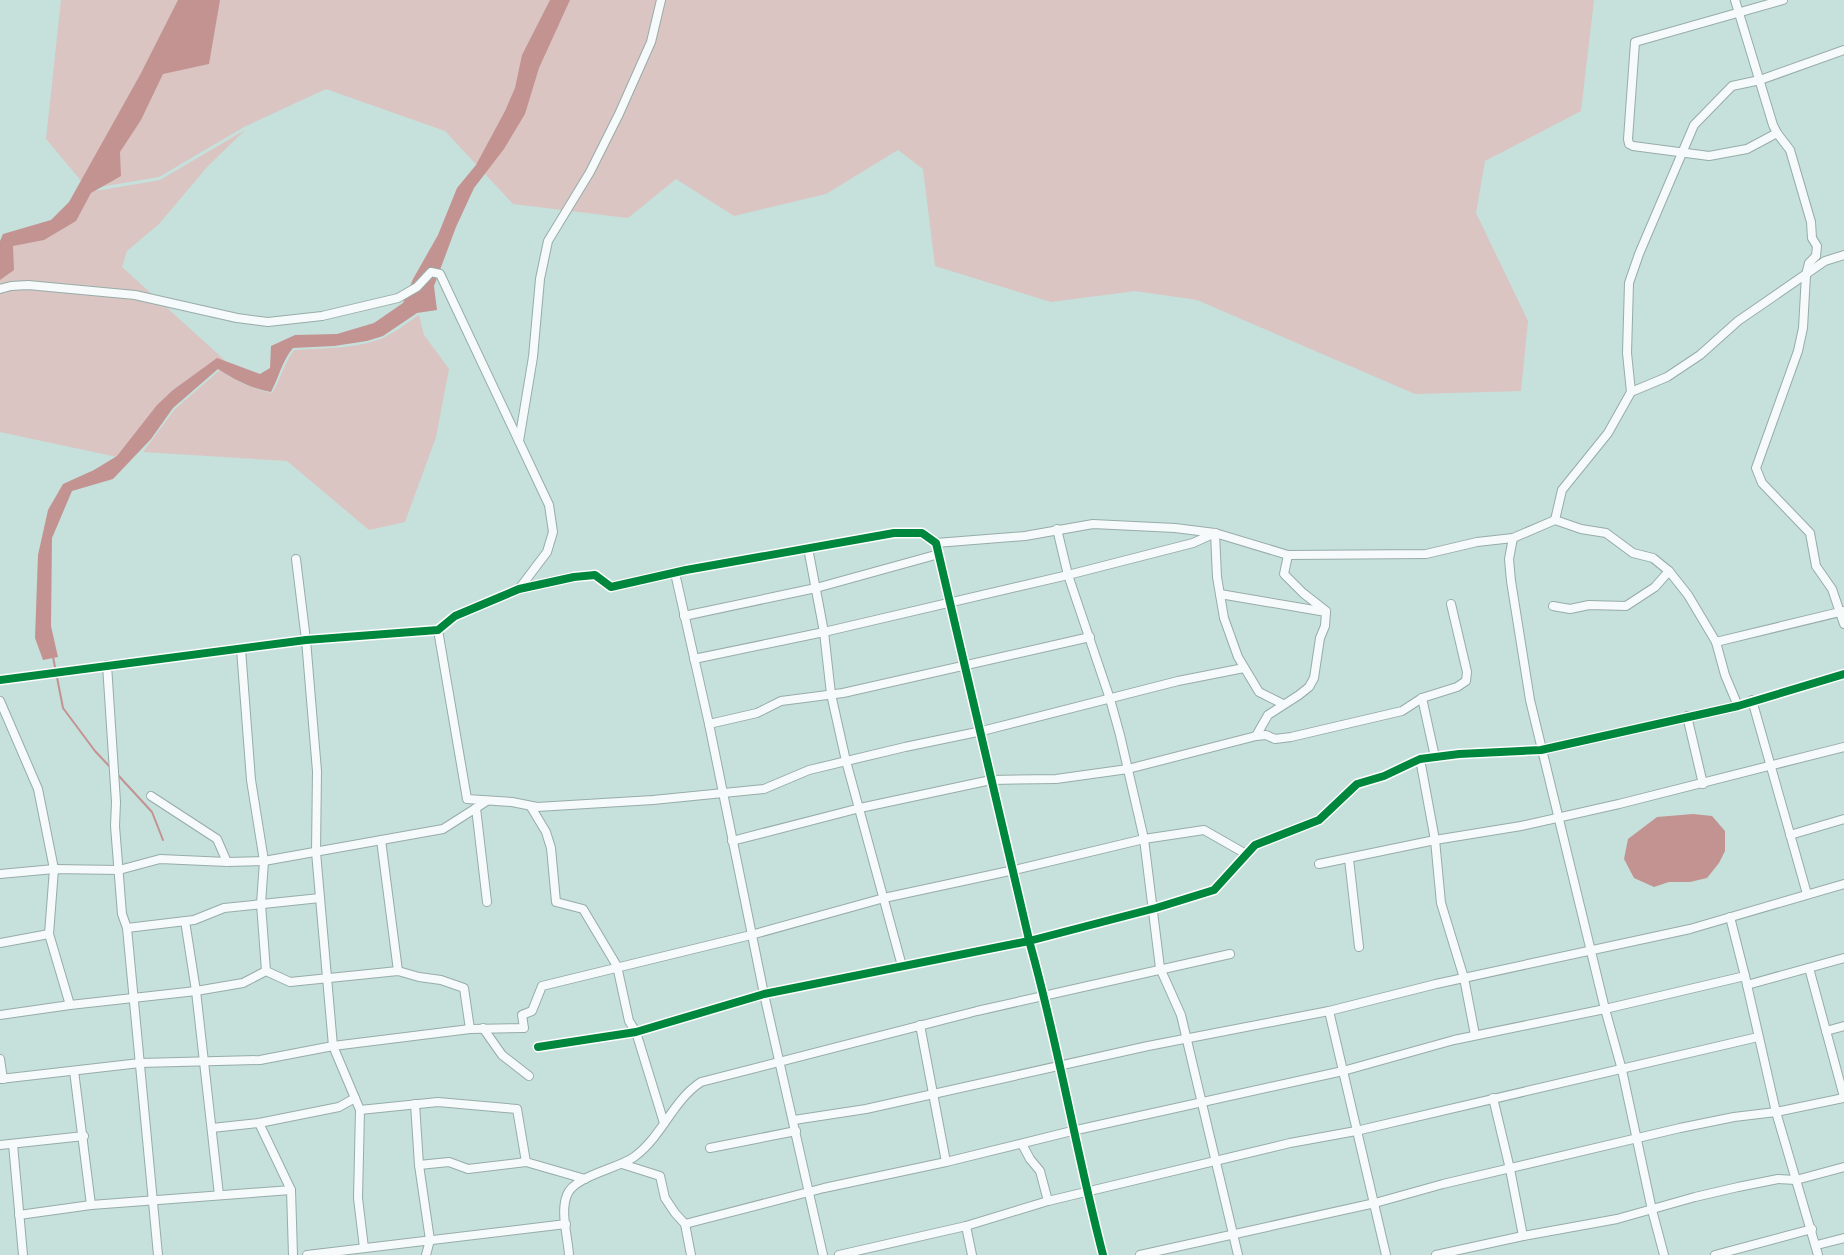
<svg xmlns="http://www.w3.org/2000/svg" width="1844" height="1255" viewBox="0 0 1844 1255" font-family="Karla,sans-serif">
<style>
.green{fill:#dac5c3}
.water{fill:#c39392}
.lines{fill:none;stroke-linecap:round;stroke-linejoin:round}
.stream{stroke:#c39392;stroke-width:2}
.minor-casing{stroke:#97aca8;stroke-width:10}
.minor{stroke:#f6fafa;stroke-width:8}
.cycleway-casing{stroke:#fff;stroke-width:11}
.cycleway{stroke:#00873e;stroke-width:8}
</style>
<rect width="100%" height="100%" fill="#c6e0dc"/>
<g class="green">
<polygon points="61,0 1594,0 1581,111 1485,161 1476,213 1528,321 1521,391 1415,394 1197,300 1135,291 1051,302 935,266 923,169 898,150 826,194 734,216 676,179 628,218 513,204 445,131 326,89 244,127 159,177 88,189 46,139"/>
<polygon points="245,130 208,166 159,224 127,251 122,267 230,365 217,360 117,457 0,432 0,277 10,245 41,239 89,192 160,180"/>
<path d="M419 315 424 335 449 369 436 437 405 522 369 530 287 461 143 452 175 409 220 370C237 382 253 389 272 393 281 379 284 363 294 350 324 348 356 349 383 338 396 332 408 322 419 315Z"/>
</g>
<g class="water">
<polygon points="178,0 220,0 209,64 163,74 141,120 120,152 121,176 91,193 76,221 44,240 13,246 14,270 0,280 0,241 3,234 51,220 69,202 140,75"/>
<path d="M550 0H570L539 68 525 114 504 149 474 188 456 227 434 286 437 310 417 313 383 336 367 341 334 346 293 348C282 361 279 377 271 392 250 388 235 380 218 369L173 408 151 439 113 479 72 491 52 538 51 626 58 657 43 660 35 638 38 555 48 510 63 484 94 470 117 456 157 405 173 390 217 358 260 374 270 368 271 346 295 335 337 334 374 323 403 303 413 279 438 235 457 188 476 165 505 111 515 88 522 55Z"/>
<polygon points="1693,814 1712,816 1725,831 1725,851 1719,863 1707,878 1690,882 1669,882 1654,887 1634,878 1624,859 1628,839 1657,817"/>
</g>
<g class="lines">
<g class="stream">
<polyline points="53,657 63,708 95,751 111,768"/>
<polyline points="117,774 152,812 163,840"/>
</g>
<g class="minor-casing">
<g id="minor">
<polyline points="1735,0 1773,125 1777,133 1790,150 1811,222 1812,238 1817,246 1816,256 1809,263 1806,275 1803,328 1798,351 1756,468 1762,483 1810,533 1816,566 1832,589 1844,624"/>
<polyline points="1777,133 1747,149 1709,156 1633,146 1629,144 1628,139 1635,42 1783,0"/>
<polyline points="0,289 11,286 28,285 135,295 237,318 268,322 322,316 398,298 417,287 431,272 440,274 549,505 553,532 547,552 519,589"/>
<polyline points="1631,392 1667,377 1700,355 1738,321 1825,261 1844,255"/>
<polyline points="519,441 533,357 540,279 548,241 590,172 619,114 651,42 661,0"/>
<polyline points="1555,520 1562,490 1608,433 1631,392 1627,353 1629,283 1639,254 1694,125 1732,86 1760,80 1844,50"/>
<polyline points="1057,529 1068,575 1110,699 1120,735 1144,839 1160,968 1181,1015 1238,1255"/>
<polyline points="1215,533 1217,577 1224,618 1238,657 1259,692 1283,704"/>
<polyline points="1513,538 1509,559 1511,581 1530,700 1605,1009 1622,1070 1652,1210 1664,1255"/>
<polyline points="936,543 1025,536 1093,524 1175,528 1215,533 1288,555 1426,554 1477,542 1513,538 1555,520 1581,529 1606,533 1633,553 1653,558 1669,571 1688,595 1716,642 1725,675 1738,706"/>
<polyline points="808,548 824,632 831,694 846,761 902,966"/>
<polyline points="1288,555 1284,574 1303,593 1326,611"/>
<polyline points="296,559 306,640 317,771 316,852 333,1046 360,1110 358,1198 364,1248"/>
<polyline points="675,573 709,724 764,994 823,1255"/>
<polyline points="1220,594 1326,612"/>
<polyline points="1553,606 1570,609 1589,605 1626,606 1655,587 1669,571"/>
<polyline points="684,616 816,588 939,554"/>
<polyline points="438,630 467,799 512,802 537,807 653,800 764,789 809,770 905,747 982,731 1178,681 1244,668"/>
<polyline points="1716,642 1844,611"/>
<polyline points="241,649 251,780 264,861 261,904 266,971"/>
<polyline points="694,659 824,632 1068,575 1193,543 1215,533"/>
<polyline points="107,665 116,802 115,826 122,914 127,928 158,1255"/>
<path d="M0 680 306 640 438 630 455 616 519 589 574 577 595 575 611 587 686 570 894 533H922L936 543 1030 944C1059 1047 1076 1152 1103 1255"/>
<polyline points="1422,698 1435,757"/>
<polyline points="1752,700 1807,894"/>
<polyline points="0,701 38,789 54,869 49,934 70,1005"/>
<polyline points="1687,716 1703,784"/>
<polyline points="709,724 757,713 781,701 843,693 1090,637"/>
<polyline points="1256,736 1266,735 1275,739 1291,737 1402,711 1422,698 1457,687 1466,681 1467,672 1451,604"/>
<polyline points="1420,759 1435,840 1441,903 1464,978 1475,1035"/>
<polyline points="151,796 217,839 227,862"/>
<polyline points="531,807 546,832 551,848 556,902 583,909 617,966 629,1021 636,1032 664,1123"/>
<polyline points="476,808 487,902"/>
<polyline points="1790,835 1844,819"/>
<polyline points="381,840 398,971"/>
<polyline points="732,841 860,808 991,780 1056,779 1128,769 1256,736 1268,715 1299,695 1309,687 1314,678 1320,638 1325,626 1326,612"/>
<polyline points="1349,859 1359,947"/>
<polyline points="1319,864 1435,840 1521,826 1619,804 1844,747"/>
<polyline points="0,874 54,869 119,870 160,859 227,862 264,861 443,829 487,801"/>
<polyline points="1730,917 1745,976 1776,1112 1818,1255"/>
<polyline points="185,921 196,991 219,1195"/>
<polyline points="127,928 194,920 224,908 320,898"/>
<polyline points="0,943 49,934"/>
<polyline points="1809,968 1844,1097"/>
<polyline points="1747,985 1844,958"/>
<polyline points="1329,1011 1386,1255"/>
<polyline points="0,1015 70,1005 196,991 243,983 266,971 290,982 398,971 419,977 441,980 464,988 470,1029"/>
<polyline points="920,1025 946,1162"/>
<polyline points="483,1028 502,1055 529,1076"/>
<polyline points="1826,1031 1844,1026"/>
<polyline points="538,1047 636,1032 764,994 1029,941 1156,908 1214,890 1255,845 1319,820 1357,784 1384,776 1420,759 1459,754 1541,750 1738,706 1844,674"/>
<polyline points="0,1059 3,1079"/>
<polyline points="74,1071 91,1205"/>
<polyline points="0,1079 140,1063 260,1060 333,1046 470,1029 524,1028 522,1015 532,1011 542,986 751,935 884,898 1014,870 1144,839 1204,830 1246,854"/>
<polyline points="1493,1098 1510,1169 1523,1236"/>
<polyline points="415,1104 419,1165 430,1240 426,1255"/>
<polyline points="360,1110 438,1102 517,1109 526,1162 585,1179"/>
<polyline points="794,1120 866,1109 1148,1046 1329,1011 1436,984 1690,929 1844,884"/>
<polyline points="259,1123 291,1190 293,1255"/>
<polyline points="212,1128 259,1123 339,1107 355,1098"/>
<polyline points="13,1144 23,1255"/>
<polyline points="1022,1144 1030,1159 1040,1171 1048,1201"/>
<polyline points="0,1145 84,1136"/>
<polyline points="710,1148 796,1131"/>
<polyline points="622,1164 660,1176 665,1198 675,1213 685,1224 691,1255"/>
<polyline points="419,1165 449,1162 468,1169 526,1162"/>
<polyline points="19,1215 91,1205 291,1190"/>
<polyline points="685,1224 824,1188 946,1162 1072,1131 1343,1071 1454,1040 1605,1009 1745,976"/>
<polyline points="966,1226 972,1255"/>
<polyline points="1817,1245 1844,1238"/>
<polyline points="307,1255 566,1224"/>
<path d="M569 1255C568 1237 560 1212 567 1195 574 1176 617 1169 634 1157 662 1137 672 1101 701 1082L977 1011 1230 954"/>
<polyline points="839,1255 966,1226 1048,1201 1290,1143 1356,1131 1758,1037"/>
<polyline points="1140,1255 1375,1203 1443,1184 1680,1128 1734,1117 1776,1112 1844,1098"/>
<polyline points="1436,1255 1523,1236 1617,1219 1695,1197 1738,1187 1778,1179 1796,1180 1844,1167"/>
<polyline points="1715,1255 1812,1229"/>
</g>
</g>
<use href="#minor" class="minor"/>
<g class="cycleway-casing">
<g id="cycleway">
<path d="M0 680 306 640 438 630 455 616 519 589 574 577 595 575 611 587 686 570 894 533H922L936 543 1030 944C1059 1047 1076 1152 1103 1255"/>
<polyline points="538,1047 636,1032 764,994 1029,941 1156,908 1214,890 1255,845 1319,820 1357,784 1384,776 1420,759 1459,754 1541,750 1738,706 1844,674"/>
</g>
</g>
<use href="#cycleway" class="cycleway"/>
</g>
</svg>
